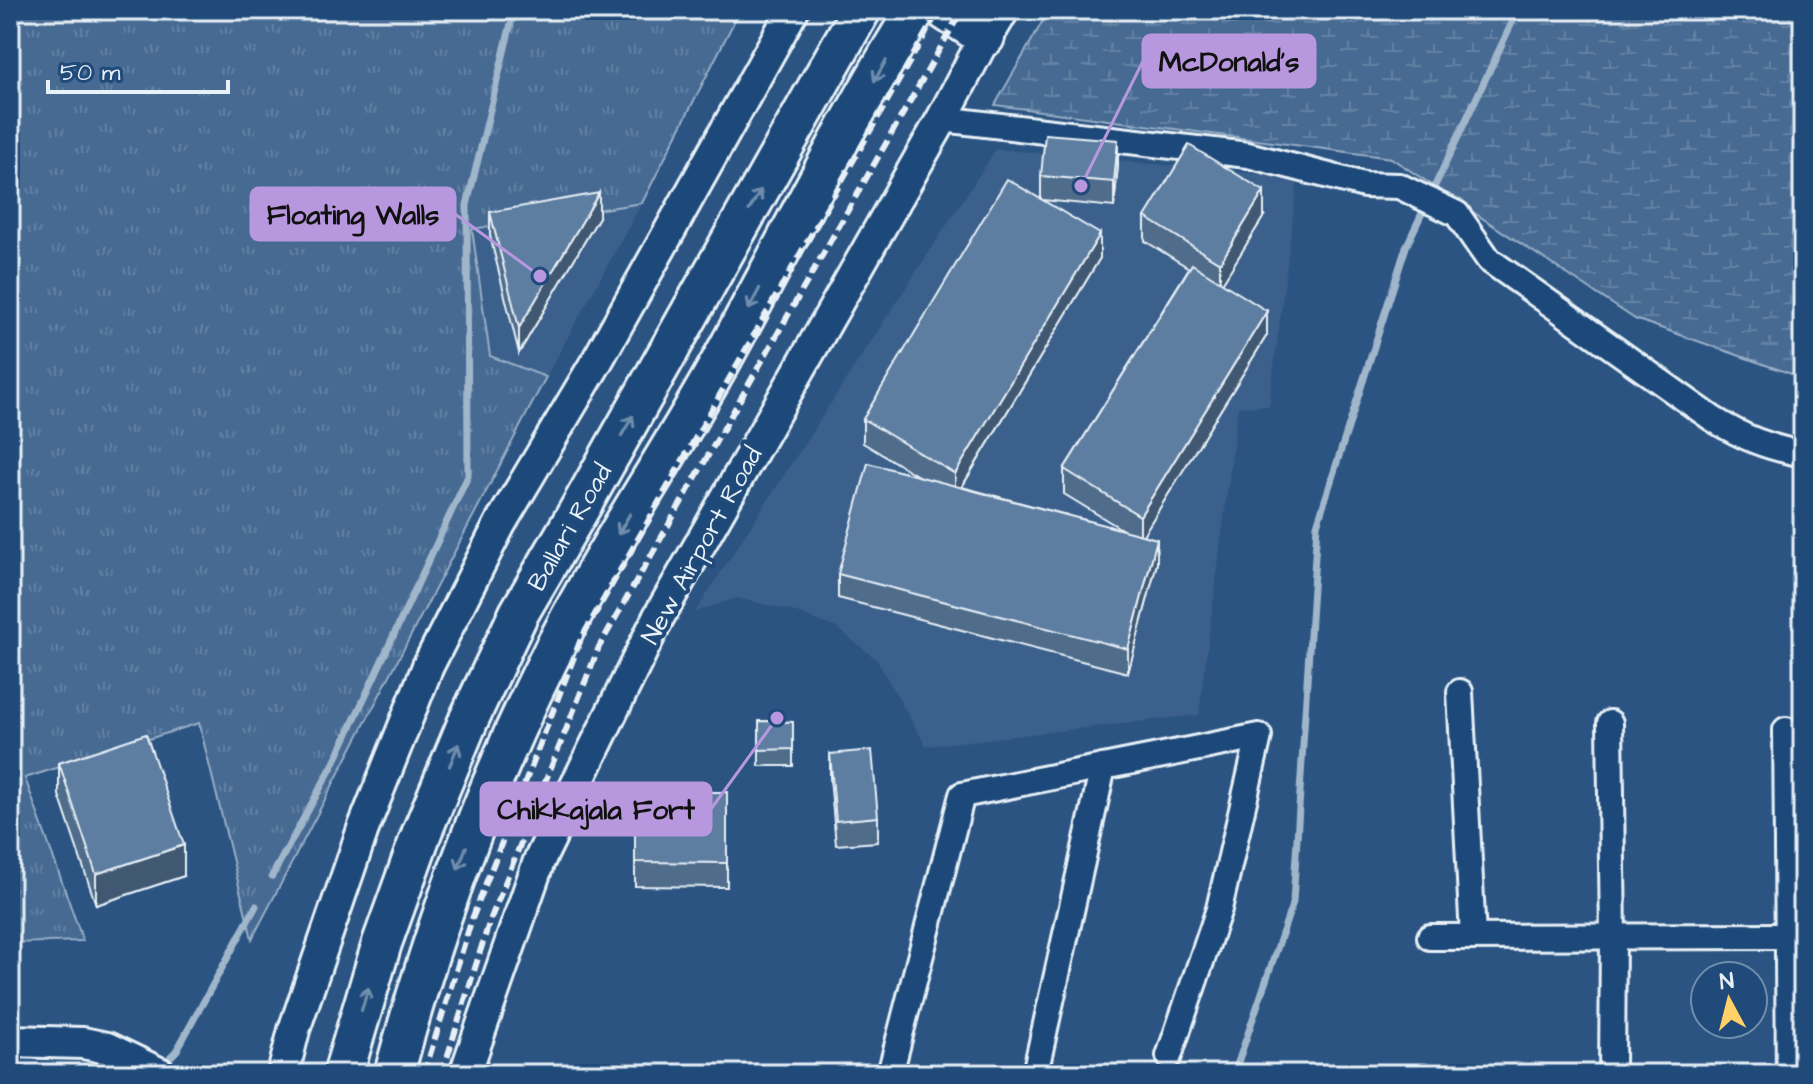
<svg xmlns="http://www.w3.org/2000/svg" width="1813" height="1084" viewBox="0 0 1813 1084" font-family="'Architects Daughter',sans-serif">
<style>
.built{fill:#3a608b}
.grass{fill:url(#grass-tufts);stroke:#98aec6;stroke-width:2}
.wetland{fill:url(#wetland-marsh);stroke:#98aec6;stroke-width:2}
.lines{fill:none;stroke-linecap:round;stroke-linejoin:round}
.stream{stroke:#a0b6cb;stroke-width:7}
.minor-casing{stroke:#e8f1f8;stroke-width:30}
.tertiary-casing{stroke:#e8f1f8;stroke-width:36}
.secondary-casing{stroke:#e8f1f8;stroke-width:40}
.trunk-casing{stroke:#e8f1f8;stroke-width:44}
.minor{stroke:#1f4a7a;stroke-width:24}
.tertiary{stroke:#1f4a7a;stroke-width:30}
.secondary{stroke:#1f4a7a;stroke-width:34}
.trunk{stroke:#1f4a7a;stroke-width:38}
.rail{stroke:#e8f1f8;stroke-width:6;stroke-dasharray:12 6;stroke-linecap:butt}
.wall{fill:#506c8a;stroke:#e8f1f8;stroke-width:2}
.shaded-wall{fill:#415871;stroke:#e8f1f8;stroke-width:2}
.building{fill:#5d7da1;stroke:#e8f1f8;stroke-width:2}
.oneway{stroke:#6f8dac}
.labels{text-anchor:middle;stroke-width:8;stroke-linejoin:round;paint-order:stroke}
.street-label{font-size:26px;fill:#e8f1f8;stroke:#1f4a7a}
.leader{fill:none;stroke:#b798de;stroke-width:3}
.callout-dot{fill:#b798de;stroke:#1f4a7a;stroke-width:3}
.callout{fill:#b798de;stroke:#b798de;stroke-width:3}
.callout-label{font-size:28px;text-anchor:middle;font-weight:bold;fill:#111}
</style>
<defs>
<pattern id="grass-tufts" width="24" height="20" patternUnits="userSpaceOnUse" patternTransform="scale(2)"><rect width="24" height="20" fill="#476b93"/><path d="M3 7l-1-3M5 7V3M7 7l1-3M15 17l-1-3M17 17v-4M19 17l1-3" fill="none" stroke="#6281a3"/></pattern>
<pattern id="wetland-marsh" width="20" height="14" patternUnits="userSpaceOnUse" patternTransform="scale(2)"><rect width="20" height="14" fill="#476b93"/><path d="M1 5h8M5 5V1M11 12h8M15 12V8" fill="none" stroke="#6281a3"/></pattern>
</defs>
<rect width="100%" height="100%" fill="#2b5482"/>
<filter id="ink" filterUnits="userSpaceOnUse"><feTurbulence type="fractalNoise" baseFrequency=".0125" numOctaves="2"/><feDisplacementMap in="SourceGraphic" scale="16" xChannelSelector="R" yChannelSelector="G"/><feConvolveMatrix kernelMatrix="1 2 1 2 8 2 1 2 1" color-interpolation-filters="sRGB"/></filter>
<g filter="url(#ink)">
<g class="built">
<polygon points="996,149 1298,178 1269,406 1238,407 1199,715 926,746 876,659 837,628 789,610 737,598 695,612"/>
<polygon points="642,203 546,377 490,357 471,229"/>
</g>
<polygon class="grass" points="10,10 740,10 642,203 472,229 490,356 546,377 252,939 199,723 25,778 83,941 10,943"/>
<polygon class="wetland" points="1049,10 1803,10 1803,378 1635,319 1391,158 995,105"/>
<g class="lines">
<g class="stream">
<polyline points="272,876 334,763 468,476 467,205 512,19 542,10"/>
<polyline points="161,1067 177,1050 256,906"/>
<polyline points="1234,1074 1293,902 1317,525 1406,247 1518,10"/>
</g>
<g class="minor-casing">
<g id="minor">
<path d="M942 119 1248 155 1364 185 1399 186 1457 214 1489 260 1713 419C1744 438 1767 447 1803 454"/>
<polyline points="1460,692 1473,937"/>
<polyline points="1610,723 1613,936 1612,1074"/>
<polyline points="1786,730 1789,1074"/>
<polyline points="1430,937 1803,936"/>
<polyline points="1036,1069 1103,767"/>
<polyline points="890,1074 962,795 1259,736 1219,909 1169,1056"/>
</g>
</g>
<g class="tertiary-casing">
<g id="tertiary">
<polyline points="10,1041 83,1043 107,1048 161,1074"/>
<polyline points="283,1074 294,1030 363,829 428,666 500,524 597,361 793,10"/>
<polyline points="465,1074 539,861 658,618 942,119 985,37"/>
</g>
</g>
<g class="secondary-casing">
<polyline id="secondary" points="985,37 1001,10"/>
</g>
<g class="trunk-casing">
<g id="trunk">
<polyline points="944,10 985,37"/>
<polyline points="343,1074 382,943 422,832 469,719 519,613 579,510 861,10"/>
<path d="M394 1074C436 918 491 767 567 624 614 535 671 451 720 363 785 246 844 124 916 10"/>
</g>
</g>
<use href="#minor" class="minor"/>
<use href="#tertiary" class="tertiary"/>
<use href="#secondary" class="secondary"/>
<use href="#trunk" class="trunk"/>
<g class="rail">
<polyline points="424,1074 472,919 581,639 939,10"/>
<polyline points="442,1074 489,923 599,647 962,10"/>
</g>
</g>
<g class="wall">
<polygon points="1118,165 1114,207 1043,200 1100,258 962,487 1123,530 1064,494 1064,469 1189,268 1145,241 1145,217 1264,216 1222,283 1267,335 1143,535 1157,563 1128,673 838,598 838,574 918,476 863,443 863,419 1041,199 1041,176"/>
<polygon points="490,212 599,217 519,353 490,236"/>
<polygon points="759,721 793,722 793,766 759,766"/>
<polygon points="830,754 878,817 878,842 836,845 830,778"/>
<polygon points="59,763 184,876 96,905 59,795"/>
<polygon points="635,792 727,792 727,887 635,886"/>
</g>
<g class="shaded-wall">
<polygon points="1118,140 1118,165 1114,207 1114,182"/>
<polygon points="1264,191 1264,216 1220,287 1220,263"/>
<polygon points="599,193 599,217 519,353 519,328"/>
<polygon points="1100,234 1100,258 955,498 955,474"/>
<polygon points="1267,311 1267,335 1140,540 1140,516"/>
<polygon points="1157,539 1157,563 1128,673 1128,649"/>
<polygon points="184,845 184,876 96,905 96,874"/>
</g>
<g class="building">
<polygon points="1045,134 1118,140 1114,182 1041,176"/>
<polygon points="1189,145 1264,191 1220,263 1145,217"/>
<polygon points="1007,179 1100,234 955,474 863,419"/>
<polygon points="599,193 519,328 490,212"/>
<polygon points="1192,264 1267,311 1140,516 1064,469"/>
<polygon points="868,463 1157,539 1128,649 838,574"/>
<polygon points="759,721 793,722 793,749 759,750"/>
<polygon points="146,734 184,845 96,874 59,763"/>
<polygon points="872,750 878,817 836,821 830,754"/>
<polygon points="635,792 727,792 727,863 635,862"/>
<polygon points="611,1068 612,1074 567,1074 567,1072"/>
</g>
<defs><path id="oneway-shaft" d="M-6 0H5M1.5-3L5.5 0L1.5 3" fill="none" stroke-width="1.6" stroke-linecap="round" stroke-linejoin="round" transform="scale(2)"/></defs>
<g class="oneway">
<use href="#oneway-shaft" transform="translate(880 71) rotate(120)"/>
<use href="#oneway-shaft" transform="translate(755 200) rotate(-60)"/>
<use href="#oneway-shaft" transform="translate(754 299) rotate(118)"/>
<use href="#oneway-shaft" transform="translate(627 426) rotate(-60)"/>
<use href="#oneway-shaft" transform="translate(624 524) rotate(120)"/>
<use href="#oneway-shaft" transform="translate(454 755) rotate(-68)"/>
<use href="#oneway-shaft" transform="translate(462 858) rotate(111)"/>
<use href="#oneway-shaft" transform="translate(365 999) rotate(-73)"/>
</g>
</g>
<g class="labels">
<g class="street-label">
<text transform="translate(569 527) rotate(-60)" y="9">Ballari Road</text>
<text transform="translate(701 545) rotate(-61)" y="9">New Airport Road</text>
</g>
</g>
<path class="leader" d="M1081 186L1143 61M540 276L455 214M777 718L711 809"/>
<g class="callout-dot">
<circle cx="1081" cy="186" r="8"/>
<circle cx="540" cy="276" r="8"/>
<circle cx="777" cy="718" r="8"/>
</g>
<g class="callout">
<rect x="1143" y="35" width="172" height="52" rx="8"/>
<rect x="251" y="188" width="204" height="52" rx="8"/>
<rect x="481" y="783" width="230" height="52" rx="8"/>
</g>
<g class="callout-label">
<text x="1229" y="71">McDonald's</text>
<text x="353" y="224">Floating Walls</text>
<text x="596" y="819">Chikkajala Fort</text>
</g>
<rect width="1813" height="1084" fill="none" stroke="#1f4a7a" stroke-width="40"/>
<rect x="20" y="20" width="1773" height="1044" fill="none" stroke="#e8f1f8" stroke-width="3" filter="url(#ink)"/>
<g transform="translate(1729 1000) rotate(353)"><circle r="38" fill="#1f4a7a" stroke="#6f8dac" stroke-width="2"/>
<path d="M0-6L14 30L0 20L-14 30Z" fill="#ffd166"/>
<text y="-12" font-size="22" font-weight="bold" text-anchor="middle" fill="#e8f1f8">N</text>
</g>
<path d="M48 80v12h180v-12" fill="none" stroke="#e8f1f8" stroke-width="4"/>
<text x="60" y="80" font-size="24" fill="#e8f1f8" stroke="#1f4a7a" stroke-width="6" paint-order="stroke">50 m</text>
</svg>
